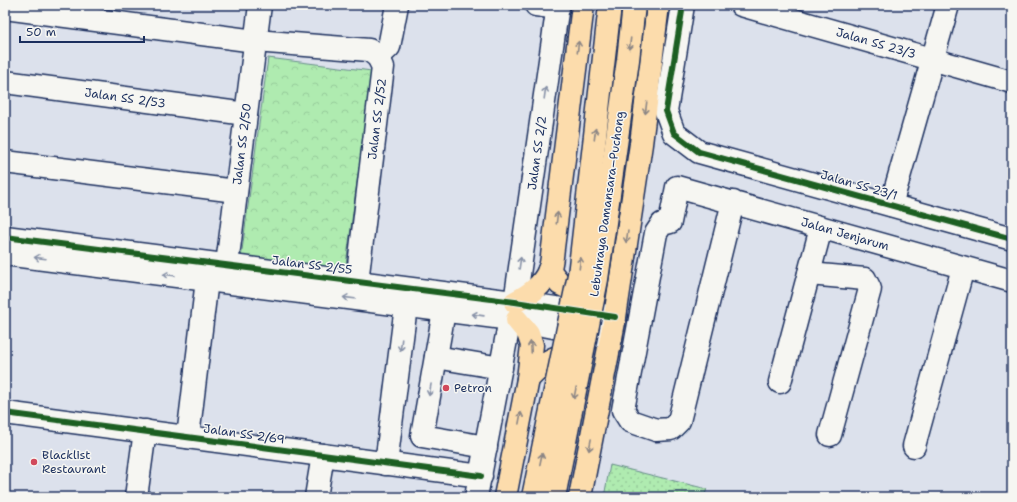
<svg xmlns="http://www.w3.org/2000/svg" width="1017" height="502" viewBox="0 0 1017 502" font-family="'Shantell Sans',sans-serif">
<style>
.grass{fill:url(#grass-dots);stroke:#658d87}
.park{fill:url(#park-crowns);stroke:#658d87}
.lines{fill:none;stroke-linecap:round;stroke-linejoin:round}
.minor-casing{stroke:#1b2f5e;stroke-width:25}
.highway-casing{stroke:#1b2f5e;stroke-width:25}
.minor{stroke:#f6f6f2;stroke-width:22}
.highway{stroke:#fcdcac;stroke-width:22}
.highway-bridge-casing{stroke:#1b2f5e;stroke-width:25;stroke-linecap:butt}
.highway-bridge{stroke:#fcdcac;stroke-width:22}
.cycleway-casing{stroke:#f6f6f2;stroke-width:8}
.cycleway{stroke:#1b5e20;stroke-width:6}
.oneway{stroke:#8c8685}
.oneway2{stroke:#8892a8}
.poi-dot{fill:#d1495b;stroke:#f6f6f2;stroke-width:1.5}
.labels{text-anchor:middle;stroke-width:3;stroke-linejoin:round;paint-order:stroke}
.street-label{font-size:12px;fill:#1b2f5e;stroke:#f6f6f2}
.poi-label{font-size:12px;fill:#1b2f5e;stroke:#f6f6f2;text-anchor:start}
</style>
<defs>
<pattern id="grass-dots" width="8" height="8" patternUnits="userSpaceOnUse"><rect width="8" height="8" fill="#afebb0"/><path d="M2 2h.1M6 6h.1" fill="none" stroke="#96ca9a" stroke-width="1.8" stroke-linecap="round"/></pattern>
<pattern id="park-crowns" width="20" height="18" patternUnits="userSpaceOnUse"><rect width="20" height="18" fill="#afebb0"/><path d="M2 6a3 3 0 1 1 6 0M12 15a3 3 0 1 1 6 0" fill="none" stroke="#96ca9a"/></pattern>
</defs>
<rect width="100%" height="100%" fill="#dce1ec"/>
<filter id="ink" filterUnits="userSpaceOnUse"><feTurbulence type="fractalNoise" baseFrequency=".025" numOctaves="2"/><feDisplacementMap in="SourceGraphic" scale="8" xChannelSelector="R" yChannelSelector="G"/><feConvolveMatrix kernelMatrix="1 2 1 2 8 2 1 2 1" color-interpolation-filters="sRGB"/></filter>
<g filter="url(#ink)">
<polygon class="grass" points="610,465 707,489 704,497 604,497"/>
<polygon class="park" points="268,58 372,71 345,272 241,258"/>
<g class="lines">
<g class="minor-casing">
<g id="minor">
<polyline points="536,5 558,8"/>
<polyline points="683,5 666,111 674,133 699,152 1012,239"/>
<polyline points="741,5 1012,82"/>
<polyline points="5,8 255,41 369,50 378,57 383,67 357,282"/>
<polyline points="378,57 389,47 397,5"/>
<polyline points="5,82 246,114"/>
<polyline points="5,162 236,191"/>
<polyline points="733,202 679,421 671,429 656,430 630,421 623,410 656,233 662,224 670,222 677,187 1012,281"/>
<polyline points="891,205 948,5"/>
<polyline points="5,237 515,302 615,317"/>
<polyline points="5,254 517,320 611,338"/>
<polyline points="809,274 865,279 870,289 830,435"/>
<polyline points="225,280 260,5"/>
<polyline points="515,302 558,5"/>
<polyline points="444,311 422,436 486,447"/>
<polyline points="436,357 501,368"/>
<polyline points="780,382 821,228"/>
<polyline points="5,413 481,476"/>
<polyline points="188,437 207,280"/>
<polyline points="914,446 963,268"/>
<polyline points="386,464 406,306"/>
<polyline points="136,497 145,431"/>
<polyline points="316,497 323,455"/>
<polyline points="476,497 510,319"/>
</g>
</g>
<g class="highway-casing">
<g id="highway">
<polyline points="549,270 560,284 576,292 586,294 593,291"/>
<path d="M515 302C529 295 543 286 549 270 552 264 552 255 553 248L583 5"/>
<path d="M528 379C540 366 560 349 578 358"/>
<polyline points="505,497 528,379 532,345 528,333 517,320"/>
<polyline points="580,497 615,317 641,144 658,5"/>
</g>
</g>
<use href="#minor" class="minor"/>
<use href="#highway" class="highway"/>
<g class="highway-bridge-casing">
<g id="highway-bridge">
<polyline points="533,497 579,275 610,5"/>
<polyline points="554,497 597,279 628,60 634,5"/>
</g>
</g>
<use href="#highway-bridge" class="highway-bridge"/>
<g class="cycleway-casing">
<g id="cycleway">
<polyline points="683,5 666,111 674,133 699,152 1012,239"/>
<polyline points="5,237 515,302 615,317"/>
<polyline points="5,413 481,476"/>
</g>
</g>
<use href="#cycleway" class="cycleway"/>
</g>
<defs><path id="oneway-shaft" d="M-6 0H5M1.5-3L5.5 0L1.5 3" fill="none" stroke-width="1.6" stroke-linecap="round" stroke-linejoin="round"/></defs>
<g class="oneway">
<use href="#oneway-shaft" transform="translate(630 44) rotate(97)"/>
<use href="#oneway-shaft" transform="translate(578 47) rotate(-83)"/>
<use href="#oneway-shaft" transform="translate(646 108) rotate(97)"/>
<use href="#oneway-shaft" transform="translate(595 134) rotate(-83)"/>
<use href="#oneway-shaft" transform="translate(557 218) rotate(-83)"/>
<use href="#oneway-shaft" transform="translate(627 237) rotate(99)"/>
<use href="#oneway-shaft" transform="translate(580 263) rotate(-83)"/>
<use href="#oneway-shaft" transform="translate(531 347) rotate(-93)"/>
<use href="#oneway-shaft" transform="translate(575 393) rotate(101)"/>
<use href="#oneway-shaft" transform="translate(520 418) rotate(-79)"/>
<use href="#oneway-shaft" transform="translate(590 445) rotate(101)"/>
<use href="#oneway-shaft" transform="translate(541 459) rotate(-78)"/>
</g>
<g class="oneway2">
<use href="#oneway-shaft" transform="translate(545 93) rotate(-82)"/>
<use href="#oneway-shaft" transform="translate(40 258) rotate(-173)"/>
<use href="#oneway-shaft" transform="translate(520 263) rotate(-82)"/>
<use href="#oneway-shaft" transform="translate(169 275) rotate(-173)"/>
<use href="#oneway-shaft" transform="translate(349 298) rotate(-173)"/>
<use href="#oneway-shaft" transform="translate(478 315) rotate(-172)"/>
<use href="#oneway-shaft" transform="translate(401 345) rotate(97)"/>
<use href="#oneway-shaft" transform="translate(430 390) rotate(100)"/>
</g>
</g>
<g class="poi-dot">
<circle cx="446" cy="388" r="4"/>
<circle cx="34" cy="462" r="4"/>
</g>
<g class="labels">
<g class="street-label">
<text transform="translate(876 43) rotate(16)" y="4">Jalan SS 23/3</text>
<text transform="translate(125 98) rotate(8)" y="4">Jalan SS 2/53</text>
<text transform="translate(377 119) rotate(-83)" y="4">Jalan SS 2/52</text>
<text transform="translate(242 144) rotate(-83)" y="4">Jalan SS 2/50</text>
<text transform="translate(537 153) rotate(-82)" y="4">Jalan SS 2/2</text>
<text transform="translate(859 185) rotate(16)" y="4">Jalan SS 23/1</text>
<text transform="translate(607 204) rotate(-82)" y="4">Lebuhraya Damansara–Puchong</text>
<text transform="translate(845 234) rotate(16)" y="4">Jalan Jenjarum</text>
<text transform="translate(312 265) rotate(7)" y="4">Jalan SS 2/55</text>
<text transform="translate(244 434) rotate(8)" y="4">Jalan SS 2/69</text>
</g>
<g class="poi-label">
<text x="454" y="392">Petron</text>
<text x="42" y="459">Blacklist<tspan x="42" dy="14">Restaurant</tspan></text>
</g>
</g>
<rect width="1017" height="502" fill="none" stroke="#f6f6f2" stroke-width="20"/>
<rect x="10" y="10" width="997" height="482" fill="none" stroke="#1b2f5e" stroke-width="1.5" filter="url(#ink)"/>
<path d="M20 36v6h124v-6" fill="none" stroke="#1b2f5e" stroke-width="2"/>
<text x="26" y="36" font-size="12" fill="#1b2f5e" stroke="#f6f6f2" stroke-width="3" paint-order="stroke">50 m</text>
</svg>
